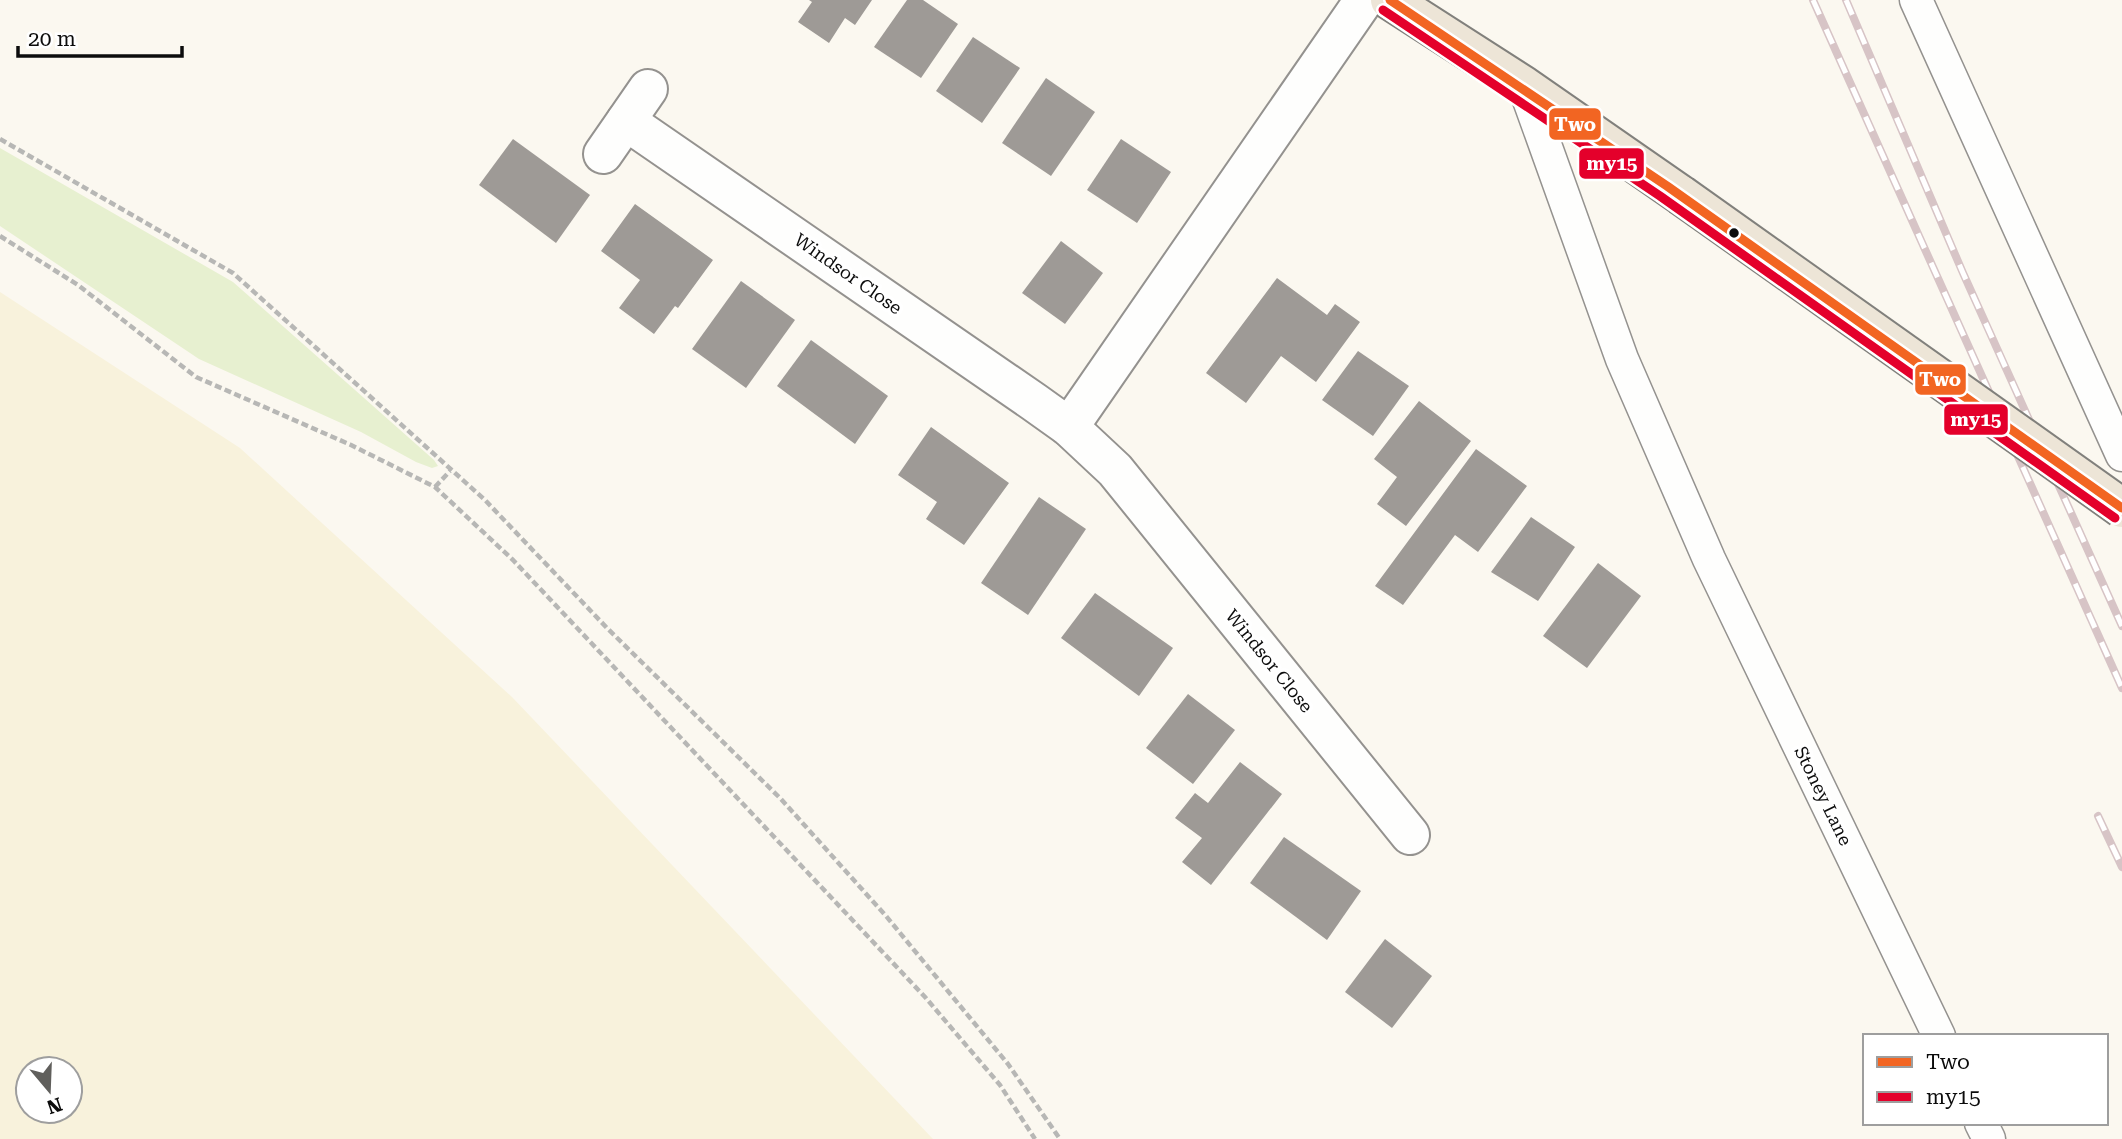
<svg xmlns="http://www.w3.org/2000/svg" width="2122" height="1139" viewBox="0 0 2122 1139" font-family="'Roboto Serif',serif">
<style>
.farmland{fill:#f8f2dc;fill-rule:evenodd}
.green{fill:#e7f0d0}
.building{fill:#9e9a96}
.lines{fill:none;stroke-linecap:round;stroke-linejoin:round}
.service-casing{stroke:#94928f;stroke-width:35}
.minor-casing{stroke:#94928f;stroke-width:42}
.primary-casing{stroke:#81807c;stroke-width:42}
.path{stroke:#b7b7b5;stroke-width:4.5;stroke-dasharray:7 3.5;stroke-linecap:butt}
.service{stroke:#fefefd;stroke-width:32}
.minor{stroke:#fefefd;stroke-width:38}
.primary{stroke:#ede5d7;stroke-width:38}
.rail-casing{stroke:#d7c4c6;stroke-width:8}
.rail{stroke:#fff;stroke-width:5;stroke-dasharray:16;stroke-linecap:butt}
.primary-bridge-casing{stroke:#81807c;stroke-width:42;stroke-linecap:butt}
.primary-bridge{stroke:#ede5d7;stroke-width:38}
.bus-1-casing{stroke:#fff;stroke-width:14}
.bus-2-casing{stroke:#fff;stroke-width:14}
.bus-1{stroke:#f26522;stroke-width:9}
.bus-2{stroke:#e4002b;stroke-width:9}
.bus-dot{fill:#0c0c0c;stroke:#fff;stroke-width:2.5}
.labels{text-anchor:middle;stroke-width:7;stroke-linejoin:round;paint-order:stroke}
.street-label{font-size:18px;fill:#0c0c0c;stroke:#fff}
.line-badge{stroke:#fff;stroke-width:2.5}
.badge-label{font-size:19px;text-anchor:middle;font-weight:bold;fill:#fff}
</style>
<rect width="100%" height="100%" fill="#fbf8f0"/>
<path class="farmland" d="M0 292 240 448 512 697 933 1139H0ZM28 1069H70V1111H28Z"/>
<polygon class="green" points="0,148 233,282 434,460 438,466 432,468 416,462 361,432 199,359 0,226"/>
<g class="building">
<polygon points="809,0 872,0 855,25 845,18 829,43 798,22 812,2"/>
<polygon points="907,0 923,0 958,24 921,78 874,47"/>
<polygon points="973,37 1020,68 982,123 936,91"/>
<polygon points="1046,78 1095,112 1051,176 1002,143"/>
<polygon points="513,139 590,195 556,243 479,185"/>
<polygon points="1121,139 1171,172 1137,223 1087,190"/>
<polygon points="635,204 713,260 678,308 675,306 654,334 619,308 640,280 601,251"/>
<polygon points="1061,241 1103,273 1065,324 1022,293"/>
<polygon points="1277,278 1327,315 1335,304 1360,322 1316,382 1281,356 1246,403 1206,373"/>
<polygon points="741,281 795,320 746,388 692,349"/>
<polygon points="811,340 888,396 855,444 777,386"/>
<polygon points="1358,351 1409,386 1373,436 1322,400"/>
<polygon points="1419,401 1471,441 1406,526 1377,504 1397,477 1374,459"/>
<polygon points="931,427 1009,483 964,545 926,519 937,502 898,475"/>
<polygon points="1476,449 1527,486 1478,552 1455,535 1403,605 1375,586"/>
<polygon points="1039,497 1086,529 1028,615 981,583"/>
<polygon points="1531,517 1575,547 1538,601 1491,572"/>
<polygon points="1598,563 1641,596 1587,668 1543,636"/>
<polygon points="1095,593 1173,648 1139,696 1061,638"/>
<polygon points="1188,694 1235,730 1193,784 1146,748"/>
<polygon points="1240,762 1282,794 1211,885 1182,862 1202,838 1175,818 1195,793 1208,803"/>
<polygon points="1284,837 1361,891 1327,940 1250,883"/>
<polygon points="1385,939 1432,976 1392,1028 1345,992"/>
</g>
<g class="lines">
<g class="service-casing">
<g id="service">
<polyline points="1916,0 2122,455"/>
<polyline points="1524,86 1622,359 1709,559 1939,1036"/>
<polyline points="1981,1123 1989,1139"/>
</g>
</g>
<g class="minor-casing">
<g id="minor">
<polyline points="626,121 1034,402 1069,427 1115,470 1410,835"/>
<polyline points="603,154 648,89"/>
<polyline points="1069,427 1364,0"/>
</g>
</g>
<g class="primary-casing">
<polyline id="primary" points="1390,0 1524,86 1681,195"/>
</g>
<g class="path">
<polyline points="0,139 233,273 485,500 607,628 781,799 886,916 1008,1064 1060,1139"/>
<polyline points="0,236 78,285 196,377 351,445 435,487 513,560 925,997 1000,1085 1035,1139"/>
<polyline points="435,487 450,471"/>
</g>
<use href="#service" class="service"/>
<use href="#minor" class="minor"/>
<use href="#primary" class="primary"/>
<g class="rail-casing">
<g id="rail">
<polyline points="1813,0 2122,688"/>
<polyline points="1846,0 1963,273 2122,626"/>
<polyline points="2098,816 2122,867"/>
</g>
</g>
<use href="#rail" class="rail"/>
<g class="primary-bridge-casing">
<polyline id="primary-bridge" points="1681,195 2122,508"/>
</g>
<use href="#primary-bridge" class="primary-bridge"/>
<g class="bus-1-casing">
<polyline id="bus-1" points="1390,0 1667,186 2122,508"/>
</g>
<g class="bus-2-casing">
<polyline id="bus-2" points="1383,10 1660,196 2115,518"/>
</g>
<use href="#bus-1" class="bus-1"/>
<use href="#bus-2" class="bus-2"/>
</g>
<circle class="bus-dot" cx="1734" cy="233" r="6"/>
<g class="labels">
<g class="street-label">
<text transform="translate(848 274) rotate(35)" y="6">Windsor Close</text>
<text transform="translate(1269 661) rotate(51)" y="6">Windsor Close</text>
<text transform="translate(1823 796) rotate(64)" y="6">Stoney Lane</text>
</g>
</g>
<g class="line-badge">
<rect x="1548" y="107" width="54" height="34" rx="7" fill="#f26522"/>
<rect x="1578" y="147" width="67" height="33" rx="7" fill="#e4002b"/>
<rect x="1914" y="363" width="53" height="33" rx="7" fill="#f26522"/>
<rect x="1943" y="403" width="66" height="33" rx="7" fill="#e4002b"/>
</g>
<g class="badge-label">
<text x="1575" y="131">Two</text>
<text x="1612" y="170">my15</text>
<text x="1940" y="386">Two</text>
<text x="1976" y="426">my15</text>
</g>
<rect x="1863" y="1034" width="245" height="91" fill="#ffffff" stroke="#9e9e9e" stroke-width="2"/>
<rect x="1877" y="1057" width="35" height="10" fill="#f26522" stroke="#9e9e9e" stroke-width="2"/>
<text x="1926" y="1069" font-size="21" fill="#0c0c0c">Two</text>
<rect x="1877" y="1092" width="35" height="10" fill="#e4002b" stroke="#9e9e9e" stroke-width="2"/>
<text x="1926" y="1104" font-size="21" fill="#0c0c0c">my15</text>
<g transform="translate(49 1090) rotate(161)"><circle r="33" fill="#ffffff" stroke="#9e9e9e" stroke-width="2"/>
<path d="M0-5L12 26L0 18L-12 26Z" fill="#605f5c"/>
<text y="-10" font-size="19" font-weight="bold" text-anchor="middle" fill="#0c0c0c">N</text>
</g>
<path d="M18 46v10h164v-10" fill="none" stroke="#0c0c0c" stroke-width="3.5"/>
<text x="28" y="46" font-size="21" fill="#0c0c0c" stroke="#ffffff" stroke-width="5" paint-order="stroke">20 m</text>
</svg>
